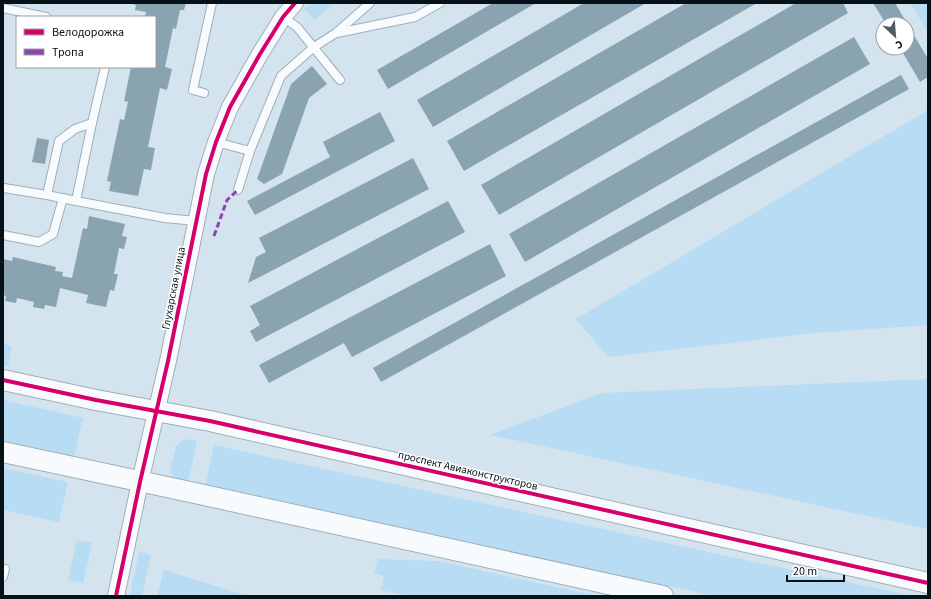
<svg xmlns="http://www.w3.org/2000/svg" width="931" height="599" viewBox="0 0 931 599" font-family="'Source Sans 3',sans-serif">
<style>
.green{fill:#b8dcf3}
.building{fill:#8aa3b1}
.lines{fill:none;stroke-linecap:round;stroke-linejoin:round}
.service-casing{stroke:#a1aeb7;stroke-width:10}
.minor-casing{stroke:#a1aeb7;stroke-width:18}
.tertiary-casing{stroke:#a1aeb7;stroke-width:22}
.service{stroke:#f8fbfd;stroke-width:8}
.minor{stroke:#f8fbfd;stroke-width:16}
.tertiary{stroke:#f8fbfd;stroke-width:20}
.quiet{stroke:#8e44ad;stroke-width:3;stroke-dasharray:6 3;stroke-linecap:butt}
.cycleway-casing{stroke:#fff;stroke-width:6}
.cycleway{stroke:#d6006c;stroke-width:4}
.labels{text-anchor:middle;stroke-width:3;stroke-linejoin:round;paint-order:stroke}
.street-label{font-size:11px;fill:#061118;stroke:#fff}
</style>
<rect width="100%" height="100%" fill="#d3e4ef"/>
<g class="green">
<polygon points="312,3 334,3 315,20 304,9"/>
<polygon points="910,3 928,3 928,32"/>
<polygon points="928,110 928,325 815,333 608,357 576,319"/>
<polygon points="3,344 12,346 8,366 3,366"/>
<polygon points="928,379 928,529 490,435 602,393"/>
<polygon points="3,400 83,418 74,456 3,441"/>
<polygon points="186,439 197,441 188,483 176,479 173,476 170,470 176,447 180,442"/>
<polygon points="214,445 912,596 714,596 205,486"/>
<polygon points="3,468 68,482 59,522 3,510"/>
<polygon points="77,540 92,543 83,583 68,580"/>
<polygon points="139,552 151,555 142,596 130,596"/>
<polygon points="378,559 438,561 597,596 408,596 381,590 384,576 374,573"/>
<polygon points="164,570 248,596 157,596"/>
</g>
<g class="building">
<polygon points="129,3 186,3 184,10 180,10 176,29 173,28 165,67 172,69 167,90 160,88 148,147 155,148 151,170 144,169 138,196 109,191 111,182 107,181 120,119 124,120 128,102 124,101 131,67 155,67 155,17 145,17 146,12 135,10 136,5"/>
<polygon points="493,3 536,3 388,89 377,70"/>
<polygon points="584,3 646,3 433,127 417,100"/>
<polygon points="686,3 757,3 464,171 447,141"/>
<polygon points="796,3 843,3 848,13 499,215 481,185"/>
<polygon points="873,3 895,3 928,59 928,77 920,82 900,48 907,48 907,24 886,24"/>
<polygon points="854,37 870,64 525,262 509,234"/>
<polygon points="312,66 327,84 309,98 282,174 264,184 257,179 291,84"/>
<polygon points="901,75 909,89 381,382 373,368"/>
<polygon points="380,112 395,141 255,215 247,201 330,157 323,142"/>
<polygon points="37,138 49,140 45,164 32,162"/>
<polygon points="413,158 429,189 248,283 256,257 266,252 259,238"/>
<polygon points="448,201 465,232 256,342 250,331 260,325 250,306"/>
<polygon points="89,216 125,224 122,236 127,237 124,249 119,248 114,274 118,274 114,291 110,290 106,307 86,303 88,295 60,288 56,307 45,305 44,309 33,307 34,302 17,298 16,303 5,301 6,296 3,295 3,259 12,261 13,257 56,267 55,271 63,272 62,276 72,278 83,228 87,229"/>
<polygon points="490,244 506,276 352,357 344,343 269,383 259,365"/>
</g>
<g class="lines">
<g class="service-casing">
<g id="service">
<polyline points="3,8 46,17"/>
<polyline points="283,17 297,27 340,80"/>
<polyline points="337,33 415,17 440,3"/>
<polyline points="105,67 92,123 76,201 165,218 196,221"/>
<polyline points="204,93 193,90 212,3"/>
<polyline points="216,142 250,151"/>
<polyline points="4,188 47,195"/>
<polyline points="238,190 250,151 281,76 314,47 336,33 370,3"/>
<polyline points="76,201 47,195 59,141 75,129 92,123"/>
<polyline points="3,235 39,242 53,234 63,198"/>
<polyline points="3,569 5,569 3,577"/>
</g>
</g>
<g class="minor-casing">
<polyline id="minor" points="116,596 140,482 168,361 206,174 216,142 230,107 260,54 283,17 295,3"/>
</g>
<g class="tertiary-casing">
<g id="tertiary">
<polyline points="3,380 96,400 210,421 928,583"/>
<polyline points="3,452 195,493 663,596"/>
</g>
</g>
<use href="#service" class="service"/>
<use href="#minor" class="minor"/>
<use href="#tertiary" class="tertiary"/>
<polyline class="quiet" points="214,236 227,200 238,190"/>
<g class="cycleway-casing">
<g id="cycleway">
<polyline points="3,380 96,400 210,421 928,583"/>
<polyline points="116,596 140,482 168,361 206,174 216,142 230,107 260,54 283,17 295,3"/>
</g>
</g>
<use href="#cycleway" class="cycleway"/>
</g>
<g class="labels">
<g class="street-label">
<text transform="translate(173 288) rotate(-79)" y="4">Глухарская улица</text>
<text transform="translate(468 470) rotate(13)" y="4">проспект Авиаконструкторов</text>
</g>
</g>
<rect width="931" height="599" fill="none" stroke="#061118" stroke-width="8"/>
<rect x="16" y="16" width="140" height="52" fill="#ffffff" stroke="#9ba0a3"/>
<rect x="24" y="29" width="20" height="6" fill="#d6006c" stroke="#9ba0a3"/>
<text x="52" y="36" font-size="12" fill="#061118">Велодорожка</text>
<rect x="24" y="49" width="20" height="6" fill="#8e44ad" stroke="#9ba0a3"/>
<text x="52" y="56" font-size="12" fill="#061118">Тропа</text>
<g transform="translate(895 36) rotate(154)"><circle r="19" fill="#ffffff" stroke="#9ba0a3"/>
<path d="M0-3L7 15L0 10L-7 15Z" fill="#4e5b63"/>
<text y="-6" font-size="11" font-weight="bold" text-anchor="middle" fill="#061118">С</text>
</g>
<path d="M787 575v6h57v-6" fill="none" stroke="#061118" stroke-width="2"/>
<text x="793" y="575" font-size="12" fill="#061118" stroke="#ffffff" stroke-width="3" paint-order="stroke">20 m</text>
</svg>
